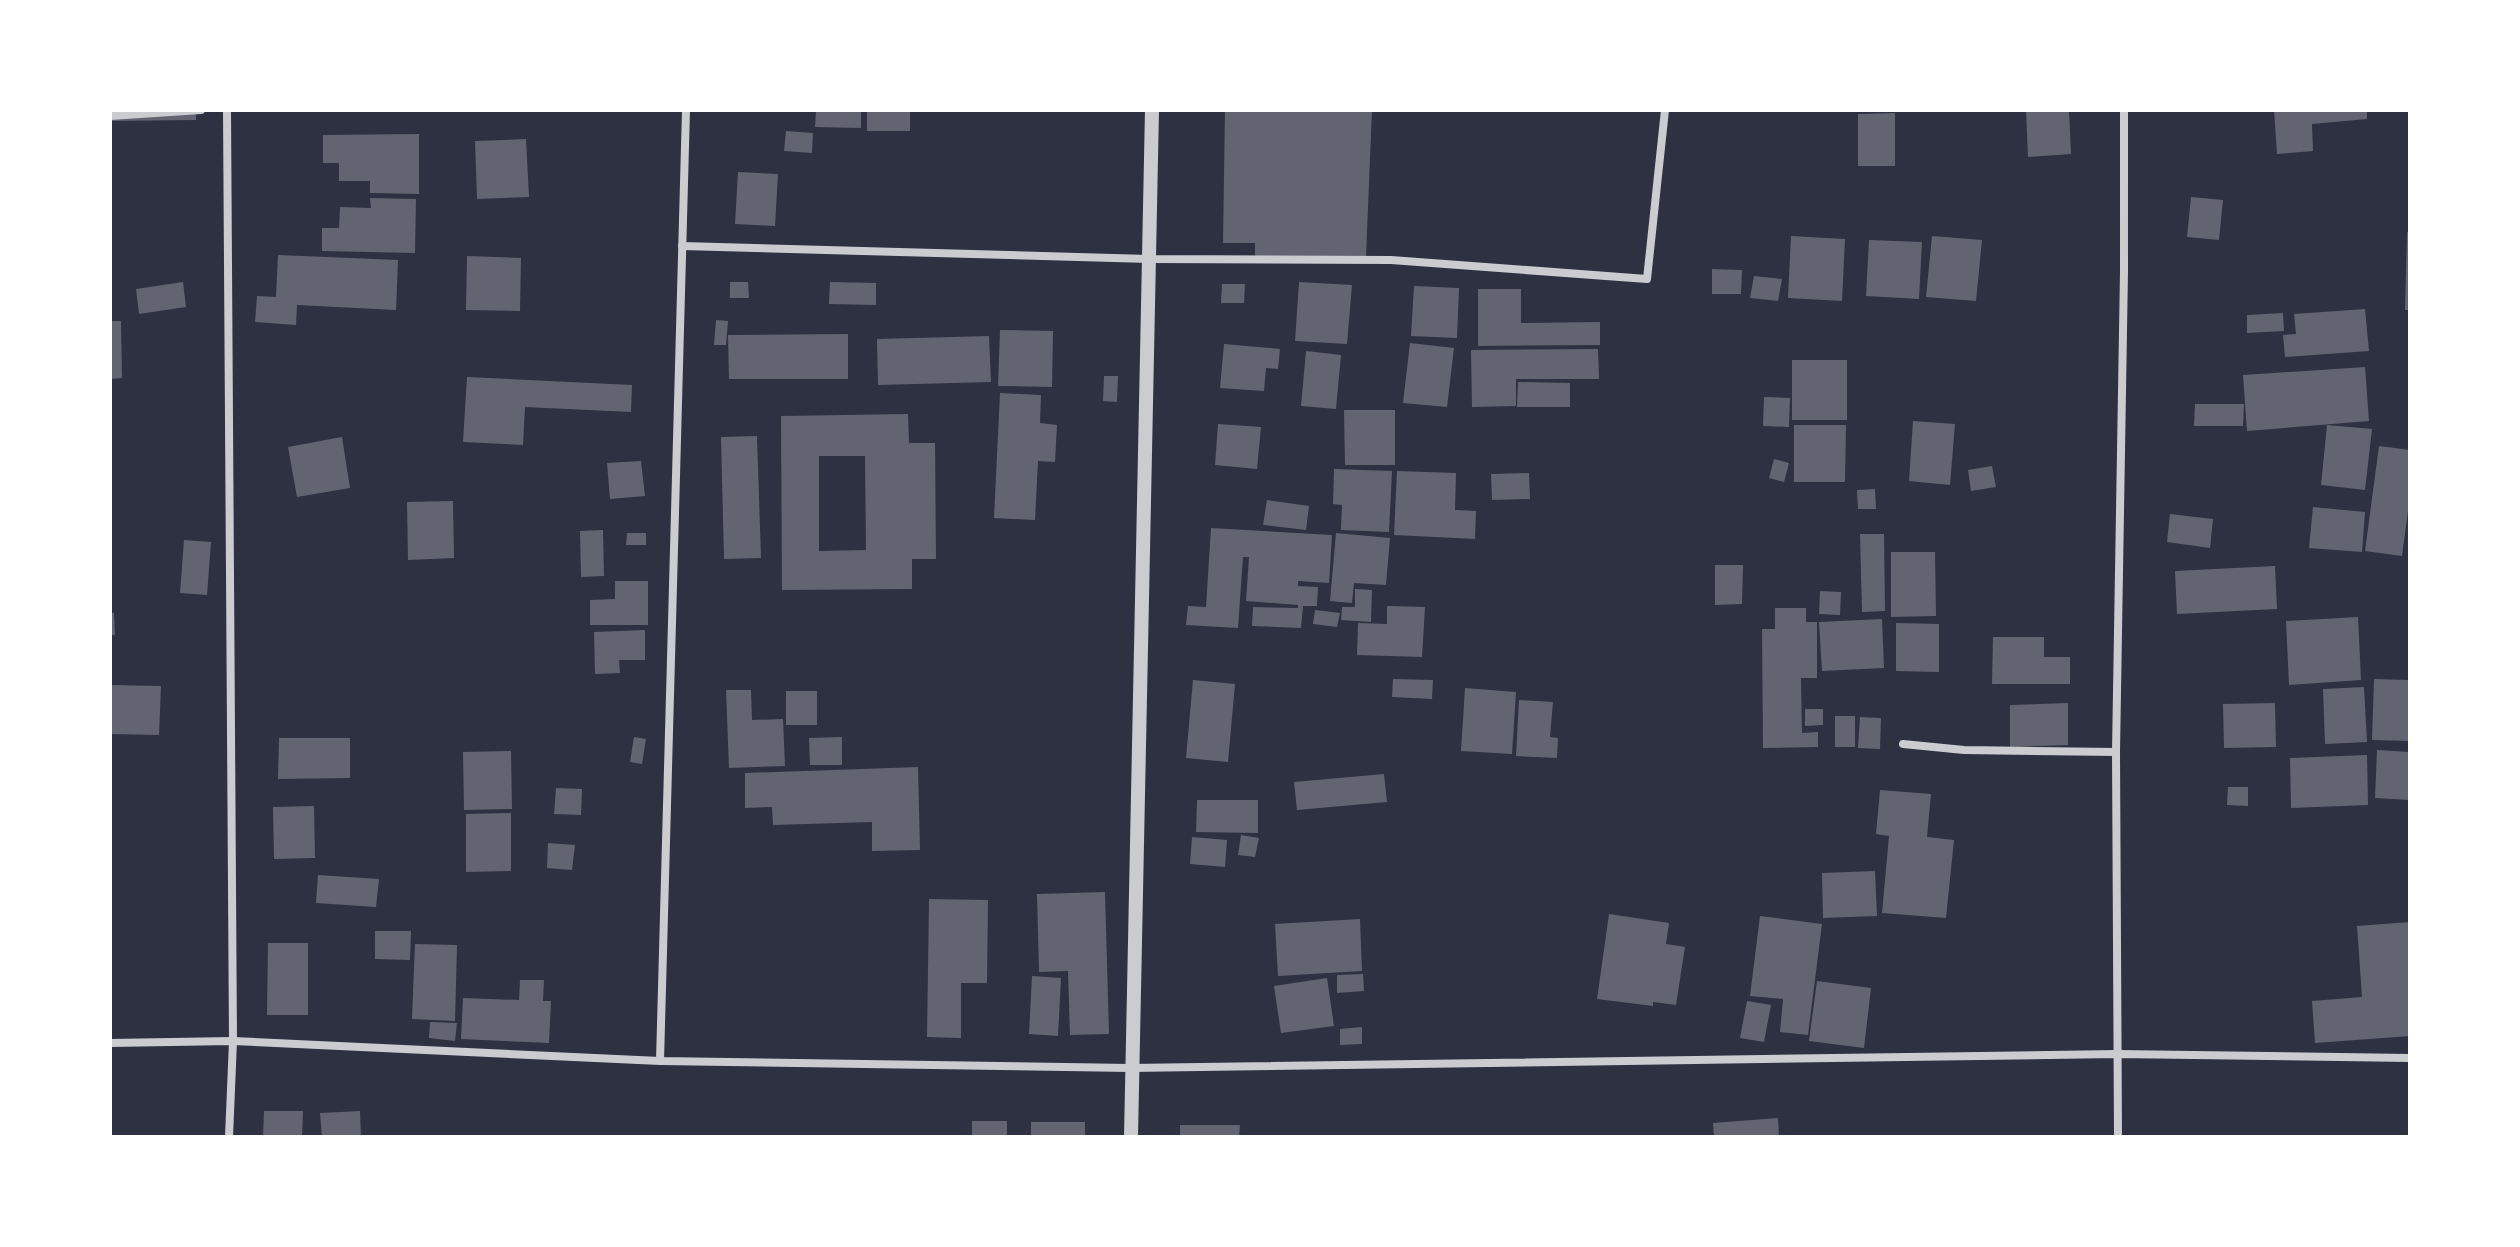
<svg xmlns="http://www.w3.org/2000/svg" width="2520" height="1247" viewBox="0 0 2520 1247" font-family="'Titillium Web',sans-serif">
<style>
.building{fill:#626471;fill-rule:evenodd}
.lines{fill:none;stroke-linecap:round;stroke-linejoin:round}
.minor{stroke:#caccd0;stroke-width:8}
.tertiary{stroke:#caccd0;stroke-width:14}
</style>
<rect width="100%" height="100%" fill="#2d3142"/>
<g class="building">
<polygon points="110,110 196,110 196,120 110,121"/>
<polygon points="816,110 861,110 861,128 815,127"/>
<rect x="867" y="110" width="43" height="21"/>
<polygon points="1225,110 1372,110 1366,256 1255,256 1255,243 1223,243"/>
<polygon points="2026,110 2069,110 2071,154 2028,157"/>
<polygon points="2274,110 2367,110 2367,119 2312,124 2313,151 2277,154"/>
<polygon points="1895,113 1895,166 1858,166 1858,114"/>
<polygon points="786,131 813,133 812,153 784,151"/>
<polygon points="419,134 419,194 370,193 370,181 339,181 339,163 323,163 323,135"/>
<polygon points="526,139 529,197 477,199 475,141"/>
<polygon points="738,172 778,174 775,226 735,224"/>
<polygon points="2191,197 2223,200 2219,240 2187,237"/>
<polygon points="370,198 416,199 415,253 322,251 322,228 339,228 340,207 371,208"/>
<polygon points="2407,232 2410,232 2410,310 2405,310"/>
<polygon points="1791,236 1845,239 1842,301 1788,298"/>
<polygon points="1932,236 1982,240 1976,301 1926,297"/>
<polygon points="1869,240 1922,242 1919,299 1866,296"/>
<polygon points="278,255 398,260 396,310 297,305 296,325 255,322 257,296 276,297"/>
<polygon points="467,256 521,258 520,311 466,310"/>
<polygon points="1712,269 1742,270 1741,294 1712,294"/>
<polygon points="1754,276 1782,279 1778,301 1750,298"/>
<polygon points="183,282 186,307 139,314 136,289"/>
<polygon points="730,282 748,282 749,298 730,298"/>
<polygon points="830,282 876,283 876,305 829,304"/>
<polygon points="1299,282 1352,285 1347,344 1295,341"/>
<polygon points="1222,284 1245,284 1244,303 1221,303"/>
<polygon points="1414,286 1459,288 1457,338 1411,336"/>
<polygon points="1478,289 1521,289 1521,323 1600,322 1600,345 1478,346"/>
<polygon points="2365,309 2369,351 2285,357 2283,335 2296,334 2294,314"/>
<polygon points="2283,313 2284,331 2247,333 2247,315"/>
<polygon points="716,320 728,321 726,345 714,345"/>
<polygon points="110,321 121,321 122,378 110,379"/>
<polygon points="1000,330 1053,331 1052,387 998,386"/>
<polygon points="848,334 848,379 729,379 728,335"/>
<polygon points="989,336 991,382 878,385 877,339"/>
<polygon points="1410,343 1454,348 1447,407 1403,403"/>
<polygon points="1224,344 1280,349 1278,369 1266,368 1264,391 1220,388"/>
<polygon points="1598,349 1599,379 1516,379 1516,406 1472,407 1471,350"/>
<polygon points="1306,351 1341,355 1336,409 1301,406"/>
<rect x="1792" y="360" width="55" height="60"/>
<polygon points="2365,367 2369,421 2247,431 2243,375"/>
<polygon points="1104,376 1118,376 1117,402 1103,401"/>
<polygon points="467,377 632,385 631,412 525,407 523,445 463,442"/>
<polygon points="1518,382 1570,383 1570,407 1517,407"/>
<polygon points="1000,393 1041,395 1040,423 1057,425 1055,462 1038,461 1035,520 994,518"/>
<polygon points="1764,397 1790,398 1789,427 1763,426"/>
<polygon points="2195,404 2244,404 2243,426 2194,426"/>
<polygon points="1344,410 1395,410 1395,465 1345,465"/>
<path d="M908 414 909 443H935L936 559H912V589L782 590 781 416ZM819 456H865L866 550 819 551Z"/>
<polygon points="1913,421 1955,424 1950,485 1909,481"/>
<polygon points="1218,424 1261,427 1257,469 1215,465"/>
<polygon points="1794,425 1846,425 1845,482 1794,482"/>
<polygon points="2327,425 2372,429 2365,490 2321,485"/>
<polygon points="757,436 761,558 724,559 721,437"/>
<polygon points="342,437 350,488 297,497 288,447"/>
<polygon points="2379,446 2410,450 2410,496 2402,556 2365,551"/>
<polygon points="1774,459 1789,463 1784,482 1769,478"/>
<polygon points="641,461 645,496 610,499 607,463"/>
<polygon points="1992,466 1996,487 1971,491 1968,470"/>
<polygon points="1334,469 1392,471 1389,532 1341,530 1342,505 1333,504"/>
<polygon points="1397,471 1456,473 1455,510 1476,511 1475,539 1394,535"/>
<polygon points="1529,473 1530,499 1492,500 1491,474"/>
<polygon points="1875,489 1876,509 1858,509 1857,490"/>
<polygon points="1267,500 1309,506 1306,530 1263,525"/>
<polygon points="453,501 454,558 408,560 407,502"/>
<polygon points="2313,507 2365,512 2362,552 2309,548"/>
<polygon points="2170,514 2213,519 2210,548 2167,542"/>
<polygon points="1211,528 1332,535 1329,583 1298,581 1298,586 1318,587 1317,606 1303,606 1301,628 1252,626 1253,607 1298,608 1298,605 1246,601 1249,557 1243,557 1238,628 1186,625 1188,606 1206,607"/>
<polygon points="603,530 604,576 581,577 580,531"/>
<polygon points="627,533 646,533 646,545 626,545"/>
<polygon points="1336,533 1390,538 1386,585 1354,583 1352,603 1330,601"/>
<polygon points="1860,534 1884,534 1885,611 1862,612"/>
<polygon points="184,540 211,542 207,595 180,593"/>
<polygon points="1891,552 1935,552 1936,616 1891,617"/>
<polygon points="1715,565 1743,565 1742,604 1715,605"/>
<polygon points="2275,566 2277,609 2177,614 2175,571"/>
<polygon points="615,581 648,581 648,625 590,625 590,600 615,599"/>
<polygon points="1355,589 1372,590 1371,622 1341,620 1342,607 1355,607"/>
<polygon points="1820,591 1841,592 1840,615 1819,614"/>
<polygon points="1387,606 1425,607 1422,657 1357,655 1358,623 1387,624"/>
<polygon points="1775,608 1806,608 1806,622 1817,622 1817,678 1801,678 1802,733 1818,732 1818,747 1763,748 1762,629 1775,629"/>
<polygon points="1315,610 1340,613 1337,627 1313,624"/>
<polygon points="110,613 114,613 115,635 110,635"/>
<polygon points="2358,617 2361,680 2289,685 2286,621"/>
<polygon points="1882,619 1884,668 1822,671 1819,622"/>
<polygon points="1896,623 1939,624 1939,672 1896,671"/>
<polygon points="645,630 645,660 619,660 620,673 595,674 594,632"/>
<polygon points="1993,637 2044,637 2044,657 2070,657 2070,684 1992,684"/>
<polygon points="1393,679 1433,680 1432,699 1392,697"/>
<polygon points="2374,679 2410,680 2410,741 2372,740"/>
<polygon points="1193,680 1235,684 1228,762 1186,758"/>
<polygon points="110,685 161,686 159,735 110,734"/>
<polygon points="2364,687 2367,742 2325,744 2323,689"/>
<polygon points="1465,688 1516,692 1512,754 1461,751"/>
<polygon points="726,690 751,690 752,720 783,719 785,766 729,768"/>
<rect x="786" y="691" width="31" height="34"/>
<polygon points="1519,700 1553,702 1550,737 1558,738 1557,758 1516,756"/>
<polygon points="2068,703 2068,745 2010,747 2010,705"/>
<polygon points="2275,703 2276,747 2224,748 2223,704"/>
<polygon points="1805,709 1823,709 1823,725 1805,726"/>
<rect x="1835" y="716" width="20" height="31"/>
<polygon points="1860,717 1881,718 1880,749 1858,748"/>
<polygon points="634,737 646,739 642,764 630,762"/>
<polygon points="842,737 842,765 810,765 809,738"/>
<polygon points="279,738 350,738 350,778 278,779"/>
<polygon points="2377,750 2410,752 2410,800 2375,798"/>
<polygon points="511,751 512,809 464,810 463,752"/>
<polygon points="2367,755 2368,805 2291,808 2290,758"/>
<polygon points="918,767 920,850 872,851 872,822 773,825 772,807 745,808 745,773"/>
<polygon points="1384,774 1387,802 1297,810 1294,782"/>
<polygon points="2228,787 2248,787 2248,806 2227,805"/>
<polygon points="556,788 582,789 581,815 554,814"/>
<polygon points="1880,790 1931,794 1927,837 1954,840 1946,918 1882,913 1889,836 1876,834"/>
<polygon points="1197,800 1258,800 1258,833 1196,832"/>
<polygon points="314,806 315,858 274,859 273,807"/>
<polygon points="511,813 511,871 466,872 466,814"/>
<polygon points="1241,835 1259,838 1255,857 1238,855"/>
<polygon points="1192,837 1227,840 1225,867 1190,864"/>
<polygon points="548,843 575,845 572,870 547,868"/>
<polygon points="1875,871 1877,916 1823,918 1822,873"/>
<polygon points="318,875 379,879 376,907 316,903"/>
<polygon points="1105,892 1109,1034 1070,1035 1068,971 1039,972 1037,894"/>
<polygon points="929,899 988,900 987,983 961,983 961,1038 927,1037"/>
<polygon points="1609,914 1669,923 1666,944 1685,947 1676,1005 1653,1002 1653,1006 1597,999"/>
<polygon points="1760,916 1822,924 1808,1035 1780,1032 1783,999 1750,996"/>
<polygon points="1360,919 1362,971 1278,976 1275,924"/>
<polygon points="2410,922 2410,1036 2315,1043 2312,1001 2362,997 2357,926"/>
<polygon points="375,931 411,931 410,960 375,959"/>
<polygon points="268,943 308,943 308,1015 267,1015"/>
<polygon points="415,944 457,945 455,1021 412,1019"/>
<polygon points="1363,974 1364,991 1337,993 1337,975"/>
<polygon points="1032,976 1061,978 1058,1036 1029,1034"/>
<polygon points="1327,978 1334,1026 1281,1033 1274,986"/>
<polygon points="520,980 544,980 543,1001 551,1001 549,1043 461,1039 463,998 519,1000"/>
<polygon points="1817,981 1871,988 1864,1048 1809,1041"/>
<polygon points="1747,1001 1771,1005 1764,1042 1740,1038"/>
<polygon points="430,1022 457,1023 455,1041 429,1038"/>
<polygon points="1362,1027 1362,1044 1340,1045 1340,1029"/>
<polygon points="264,1111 303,1111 302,1137 263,1137"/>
<polygon points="360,1111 361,1137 322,1137 320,1113"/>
<polygon points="1778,1118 1779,1137 1714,1137 1713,1123"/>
<rect x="972" y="1121" width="35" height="16"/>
<rect x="1031" y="1122" width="54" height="15"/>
<polygon points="1180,1125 1240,1125 1239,1137 1180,1137"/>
</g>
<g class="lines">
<g class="minor">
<polyline points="227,110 233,1041 229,1137"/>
<polyline points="110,116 201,110"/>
<polyline points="682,246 1149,259 1391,260 1647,279 1665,110"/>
<polyline points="1903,744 1964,750 2116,752"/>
<polyline points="110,1043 233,1041 660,1061 1130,1068 2117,1054 2410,1058"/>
<polyline points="660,1061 686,110"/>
<polyline points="2118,1137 2116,752 2124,271 2124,110"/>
</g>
<polyline class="tertiary" points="1131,1137 1152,110"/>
</g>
<rect width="2520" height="1247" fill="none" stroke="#ffffff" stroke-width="224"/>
</svg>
